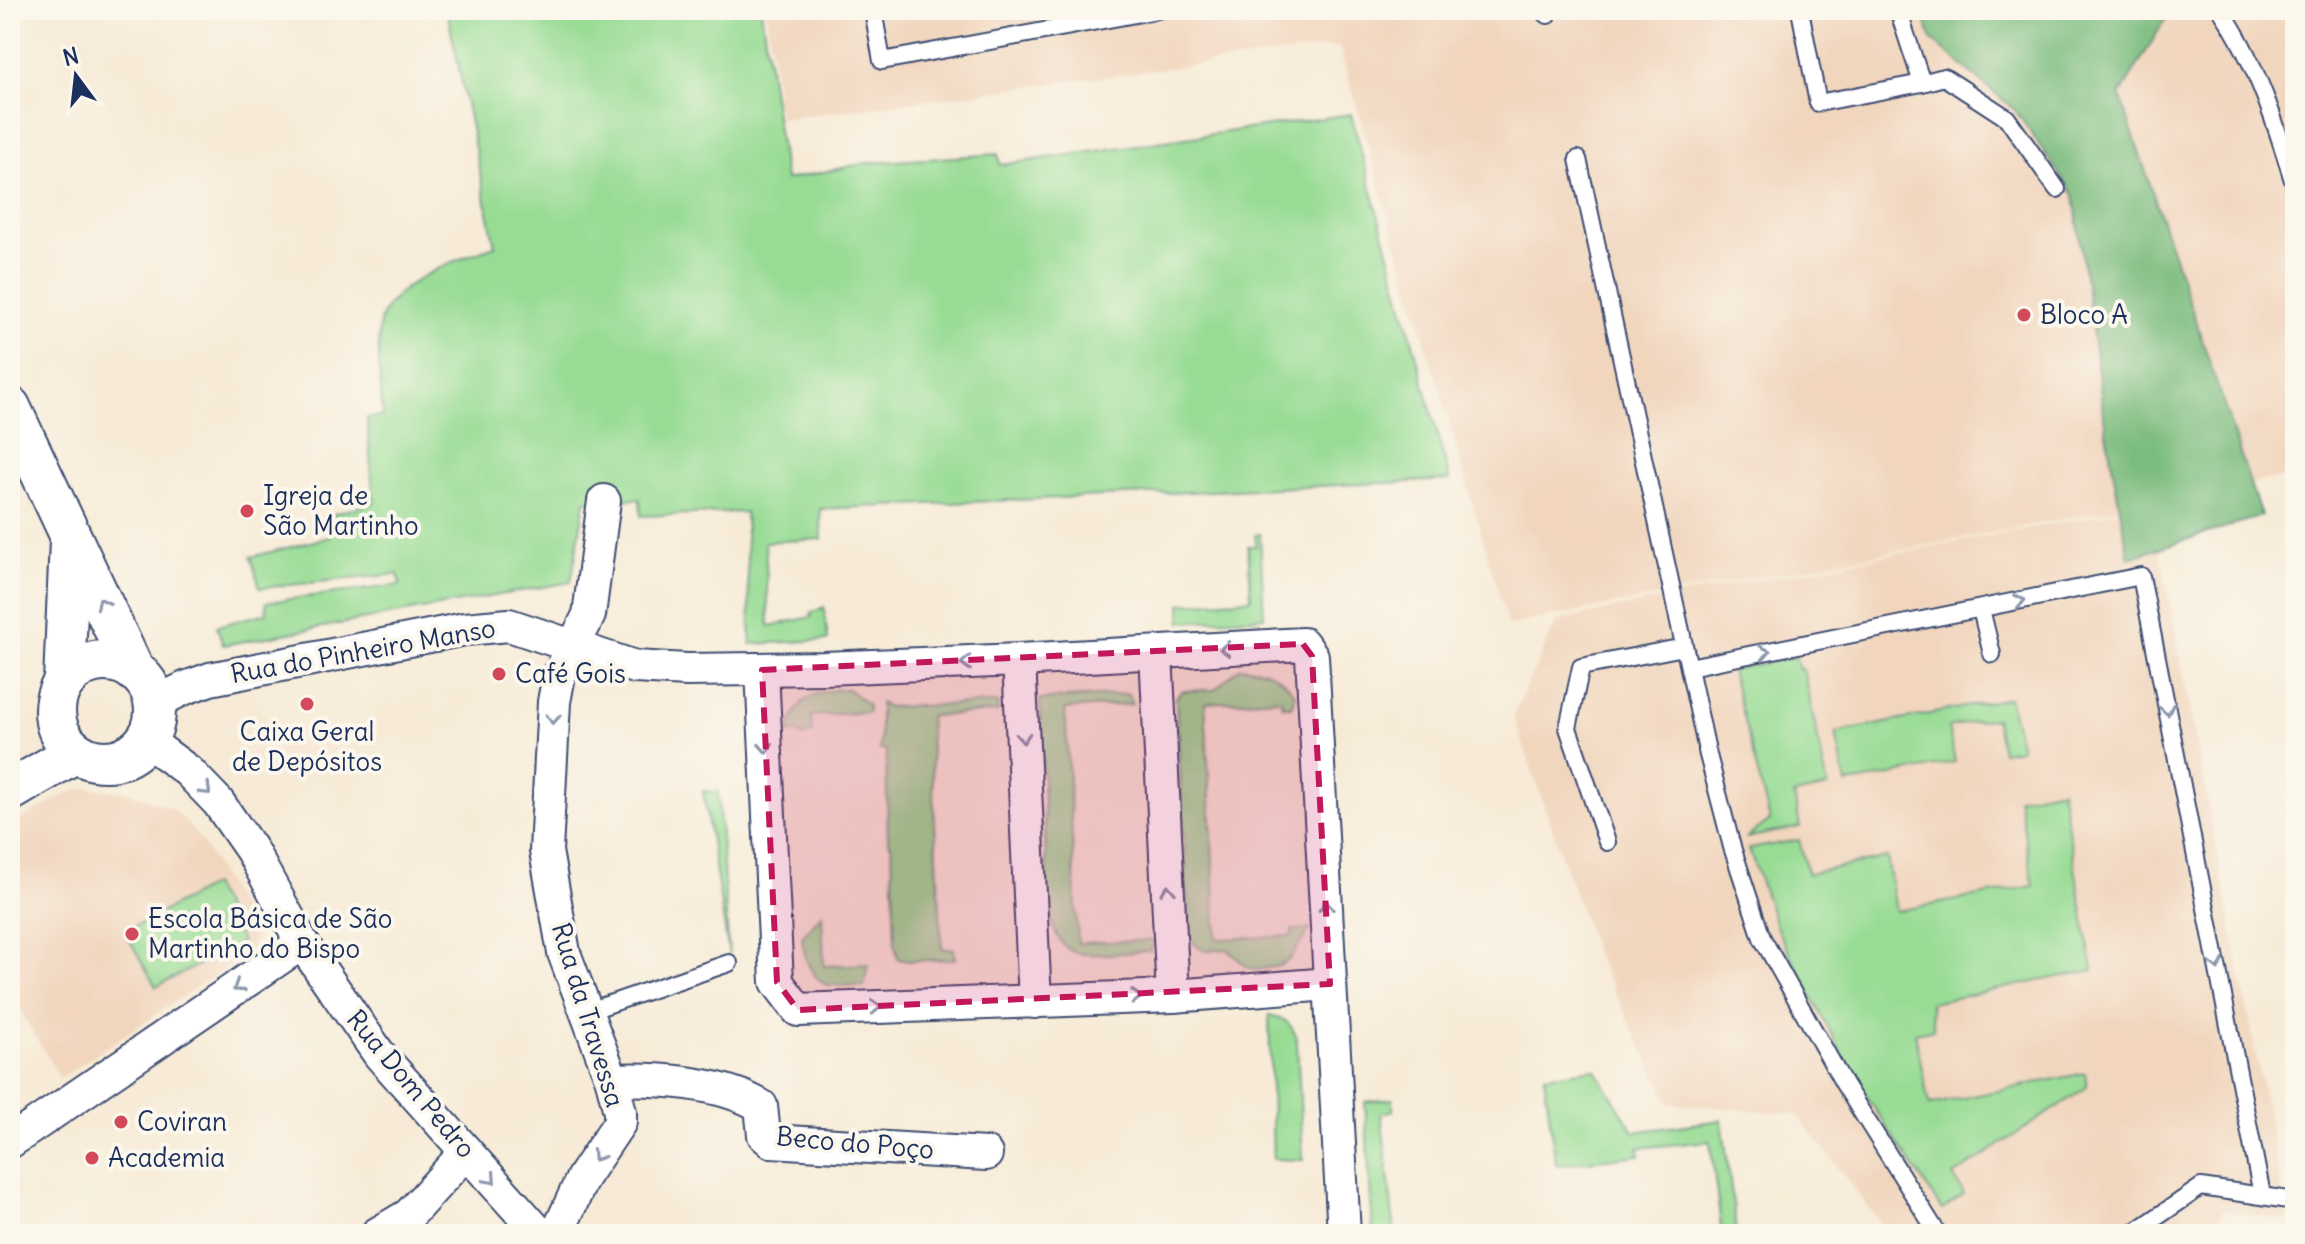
<svg xmlns="http://www.w3.org/2000/svg" width="2305" height="1244" viewBox="0 0 2305 1244" font-family="Delius,sans-serif">
<style>
.built{fill:#f1d5bd}
.green{fill:#98dc94;stroke:#5a8679;stroke-width:2}
.forest{fill:#7abc7e;stroke:#4a766e;stroke-width:2}
.lines{fill:none;stroke-linecap:round;stroke-linejoin:round}
.service-casing{stroke:#3c4b70;stroke-width:20}
.minor-casing{stroke:#3c4b70;stroke-width:36}
.tertiary-casing{stroke:#3c4b70;stroke-width:44}
.service{stroke:#fff;stroke-width:16}
.minor{stroke:#fff;stroke-width:32}
.tertiary{stroke:#fff;stroke-width:40}
.oneway{stroke:#8d97ae}
.marked{fill:#c2185b;fill-opacity:0.2;stroke:#c2185b;stroke-width:6;stroke-dasharray:16 10;stroke-linejoin:round}
.poi-dot{fill:#d1495b;stroke:#fbf7ec;stroke-width:3}
.labels{text-anchor:middle;stroke-width:8;stroke-linejoin:round;paint-order:stroke}
.poi-label{font-size:26px;fill:#1b2f5e;stroke:#fbf7ec;text-anchor:start}
.street-label{font-size:26px;fill:#1b2f5e;stroke:#fbf7ec}
</style>
<rect width="100%" height="100%" fill="#fbf7ec"/>
<filter id="ink" filterUnits="userSpaceOnUse"><feTurbulence type="fractalNoise" baseFrequency=".0125" numOctaves="2"/><feDisplacementMap in="SourceGraphic" scale="16" xChannelSelector="R" yChannelSelector="G"/><feConvolveMatrix kernelMatrix="1 2 1 2 8 2 1 2 1" color-interpolation-filters="sRGB"/></filter>
<filter id="wash" filterUnits="userSpaceOnUse"><feTurbulence type="fractalNoise" baseFrequency=".006" numOctaves="4" result="noise"/><feDisplacementMap in="SourceGraphic" scale="32" xChannelSelector="R" yChannelSelector="G"/><feGaussianBlur stdDeviation="1.8" result="paint"/><feColorMatrix in="noise" values="0 0 0 0 0 0 0 0 0 0 0 0 0 0 0 0 0 1.4 0 .05"/><feComposite in="paint" operator="in"/></filter>
<g filter="url(#wash)">
<rect width="100%" height="100%" fill="#f7ebd7"/>
<g class="built">
<polygon points="766,10 2295,10 2295,475 1508,625 1339,46 780,119"/>
<polygon points="2151,505 2288,1222 2223,1209 2215,1234 1889,1234 1797,1114 1669,1103 1594,950 1513,715 1557,621 1689,593"/>
<polygon points="85,788 129,792 171,808 183,819 200,839 253,930 255,938 249,953 60,1078 10,993 10,825 64,795"/>
</g>
<g class="green">
<path d="M447 10H761L785 180 866 163 998 154 1000 165 1351 114 1450 480 820 509 822 539 765 542 769 626 812 617 811 613 824 607 828 640 751 644 745 512 641 516 640 499 585 501 571 582 223 645 217 626 267 613 266 602 400 585 398 574 260 588 251 557 330 537 325 516 374 503 367 418 383 416C381 394 376 343 380 323 388 284 462 257 495 246Z"/>
<polygon points="1260,534 1264,617 1181,622 1181,604 1251,599 1248,546 1256,546 1255,535"/>
<polygon points="1796,657 1799,670 1803,669 1828,787 1794,795 1800,827 1746,838 1770,820 1731,670"/>
<path d="M1240 667C1267 670 1277 671 1295 694L1292 706H1282L1281 699 1205 703 1217 939 1292 936V930L1310 929 1290 959 1279 966 1256 970 1247 967 1227 949C1209 950 1198 954 1189 936L1176 698 1181 691 1214 690Z"/>
<path d="M848 689 868 705V712L811 716 812 732 803 737 798 733H789C796 697 814 690 848 689Z"/>
<path d="M1128 694 1132 704 1065 709 1078 943 1157 940 1149 951C1134 952 1088 957 1076 953 1059 948 1052 926 1048 911L1040 700Z"/>
<polygon points="2009,698 2021,749 2002,752 1995,718 1948,727 1955,762 1846,784 1836,733"/>
<polygon points="880,703 888,707 997,703 998,712 929,716 942,949 954,949 955,959 909,961 898,959 895,944 892,848 888,839 886,750 880,750"/>
<polygon points="2061,789 2093,970 1930,1003 1934,1029 1915,1033 1929,1105 2085,1073 2087,1087 1953,1176 1964,1194 1942,1210 1855,1079 1778,931 1749,849 1799,840 1808,874 1887,857 1896,911 2034,886 2018,798"/>
<polygon points="703,791 718,792 729,955"/>
<polygon points="212,885 242,942 156,987 125,932"/>
<path d="M822 914 824 966 868 964 864 986 826 985C809 974 804 957 802 937Z"/>
<path d="M1269 1015C1286 1018 1293 1025 1297 1042L1303 1160 1273 1159Z"/>
<polygon points="1595,1069 1634,1132 1722,1120 1737,1234 1722,1234 1710,1141 1638,1148 1640,1155 1556,1165 1544,1076"/>
<polygon points="1393,1099 1393,1111 1381,1113 1395,1234 1373,1234 1365,1102"/>
</g>
<polygon class="forest" points="1921,10 2171,10 2120,95 2261,516 2129,558 2106,432 2074,195 2015,110 1932,40"/>
</g>
<g filter="url(#ink)">
<g class="lines">
<g class="service-casing">
<g id="service">
<polyline points="873,10 882,61 1157,10"/>
<polyline points="1542,10 1548,15"/>
<polyline points="1800,10 1818,103 1922,83 1898,10"/>
<path d="M2221 10C2257 63 2277 127 2295 187"/>
<polyline points="1922,83 1944,77 2007,118 2057,189"/>
<polyline points="1578,159 1708,755 1732,847 1762,938 1844,1084 1938,1234"/>
<polyline points="1981,609 1992,654"/>
<polyline points="1689,667 2141,576 2262,1195"/>
<polyline points="1607,842 1568,728 1581,667 1684,647"/>
<polyline points="586,1012 729,963"/>
<polyline points="2132,1234 2201,1187 2295,1201"/>
</g>
</g>
<g class="minor-casing">
<g id="minor">
<polyline points="1156,653 1173,996"/>
<polyline points="1019,660 1035,1002"/>
<polyline points="762,670 777,982 798,1010 1173,996 1330,984"/>
<polyline points="155,703 185,688 210,679 465,629 509,625 635,667 687,670 824,668 1019,660 1303,644 1312,656 1344,1234"/>
<polyline points="146,740 188,771 218,802 252,851 302,943 379,1054 540,1234"/>
<path d="M612 1080C656 1078 722 1082 761 1106L764 1135 771 1141 986 1154"/>
<polyline points="10,1142 302,943"/>
<polyline points="377,1234 409,1215 466,1152"/>
<polyline points="557,1234 583,1177 620,1122 620,1112 612,1080 564,953 546,851 554,702 559,675 589,615 604,501"/>
</g>
</g>
<g class="tertiary-casing">
<g id="tertiary">
<polyline points="10,407 134,671"/>
<circle cx="105" cy="711" r="50"/>
<polyline points="64,682 70,540"/>
<polyline points="10,791 76,752"/>
</g>
</g>
<use href="#service" class="service"/>
<use href="#minor" class="minor"/>
<use href="#tertiary" class="tertiary"/>
</g>
<defs><path id="oneway-chevron" d="M-2-3.5L2.5 0L-2 3.5" fill="none" stroke-width="1.6" stroke-linecap="round" stroke-linejoin="round" transform="scale(2)"/></defs>
<g class="oneway">
<use href="#oneway-chevron" transform="translate(2020 601) rotate(-12)"/>
<use href="#oneway-chevron" transform="translate(102 603) rotate(-116)"/>
<use href="#oneway-chevron" transform="translate(1225 649) rotate(177)"/>
<use href="#oneway-chevron" transform="translate(1765 652) rotate(-11)"/>
<use href="#oneway-chevron" transform="translate(966 663) rotate(178)"/>
<use href="#oneway-chevron" transform="translate(2167 710) rotate(79)"/>
<use href="#oneway-chevron" transform="translate(553 719) rotate(93)"/>
<use href="#oneway-chevron" transform="translate(1023 738) rotate(87)"/>
<use href="#oneway-chevron" transform="translate(766 748) rotate(87)"/>
<use href="#oneway-chevron" transform="translate(206 790) rotate(45)"/>
<use href="#oneway-chevron" transform="translate(1168 890) rotate(-93)"/>
<use href="#oneway-chevron" transform="translate(1326 906) rotate(-93)"/>
<use href="#oneway-chevron" transform="translate(2217 965) rotate(79)"/>
<use href="#oneway-chevron" transform="translate(238 987) rotate(146)"/>
<use href="#oneway-chevron" transform="translate(1136 997) rotate(-2)"/>
<use href="#oneway-chevron" transform="translate(876 1007) rotate(-2)"/>
<use href="#oneway-chevron" transform="translate(597 1156) rotate(124)"/>
<use href="#oneway-chevron" transform="translate(491 1179) rotate(48)"/>
</g>
</g>
<path class="marked" d="M1303 644 1312 656 1330 984 798 1010 777 982 762 670Z"/>
<g class="poi-dot">
<circle cx="2024" cy="315" r="8"/>
<circle cx="247" cy="511" r="8"/>
<circle cx="499" cy="674" r="8"/>
<circle cx="307" cy="704" r="8"/>
<circle cx="132" cy="934" r="8"/>
<circle cx="121" cy="1122" r="8"/>
<circle cx="92" cy="1158" r="8"/>
</g>
<g class="labels">
<g class="poi-label">
<text x="2040" y="324">Bloco A</text>
<text x="263" y="505">Igreja de<tspan x="263" dy="30">São Martinho</tspan></text>
<text x="515" y="683">Café Gois</text>
<text x="307" y="741" text-anchor="middle">Caixa Geral<tspan x="307" dy="30">de Depósitos</tspan></text>
<text x="148" y="928">Escola Básica de São<tspan x="148" dy="30">Martinho do Bispo</tspan></text>
<text x="137" y="1131">Coviran</text>
<text x="108" y="1167">Academia</text>
</g>
<g class="street-label">
<text transform="translate(363 651) rotate(-10)" y="9">Rua do Pinheiro Manso</text>
<text transform="translate(588 1015) rotate(73)" y="9">Rua da Travessa</text>
<text transform="translate(411 1084) rotate(50)" y="9">Rua Dom Pedro</text>
<text transform="translate(855 1143) rotate(5)" y="9">Beco do Poço</text>
</g>
</g>
<rect width="2305" height="1244" fill="none" stroke="#fbf7ec" stroke-width="40"/>
<g transform="translate(76 76) rotate(345)" stroke="#fbf7ec" stroke-width="6" paint-order="stroke">
<path d="M0-6L14 30L0 20L-14 30Z" fill="#1b2f5e"/>
<text y="-12" font-size="22" font-weight="bold" text-anchor="middle" fill="#1b2f5e">N</text>
</g>
</svg>
